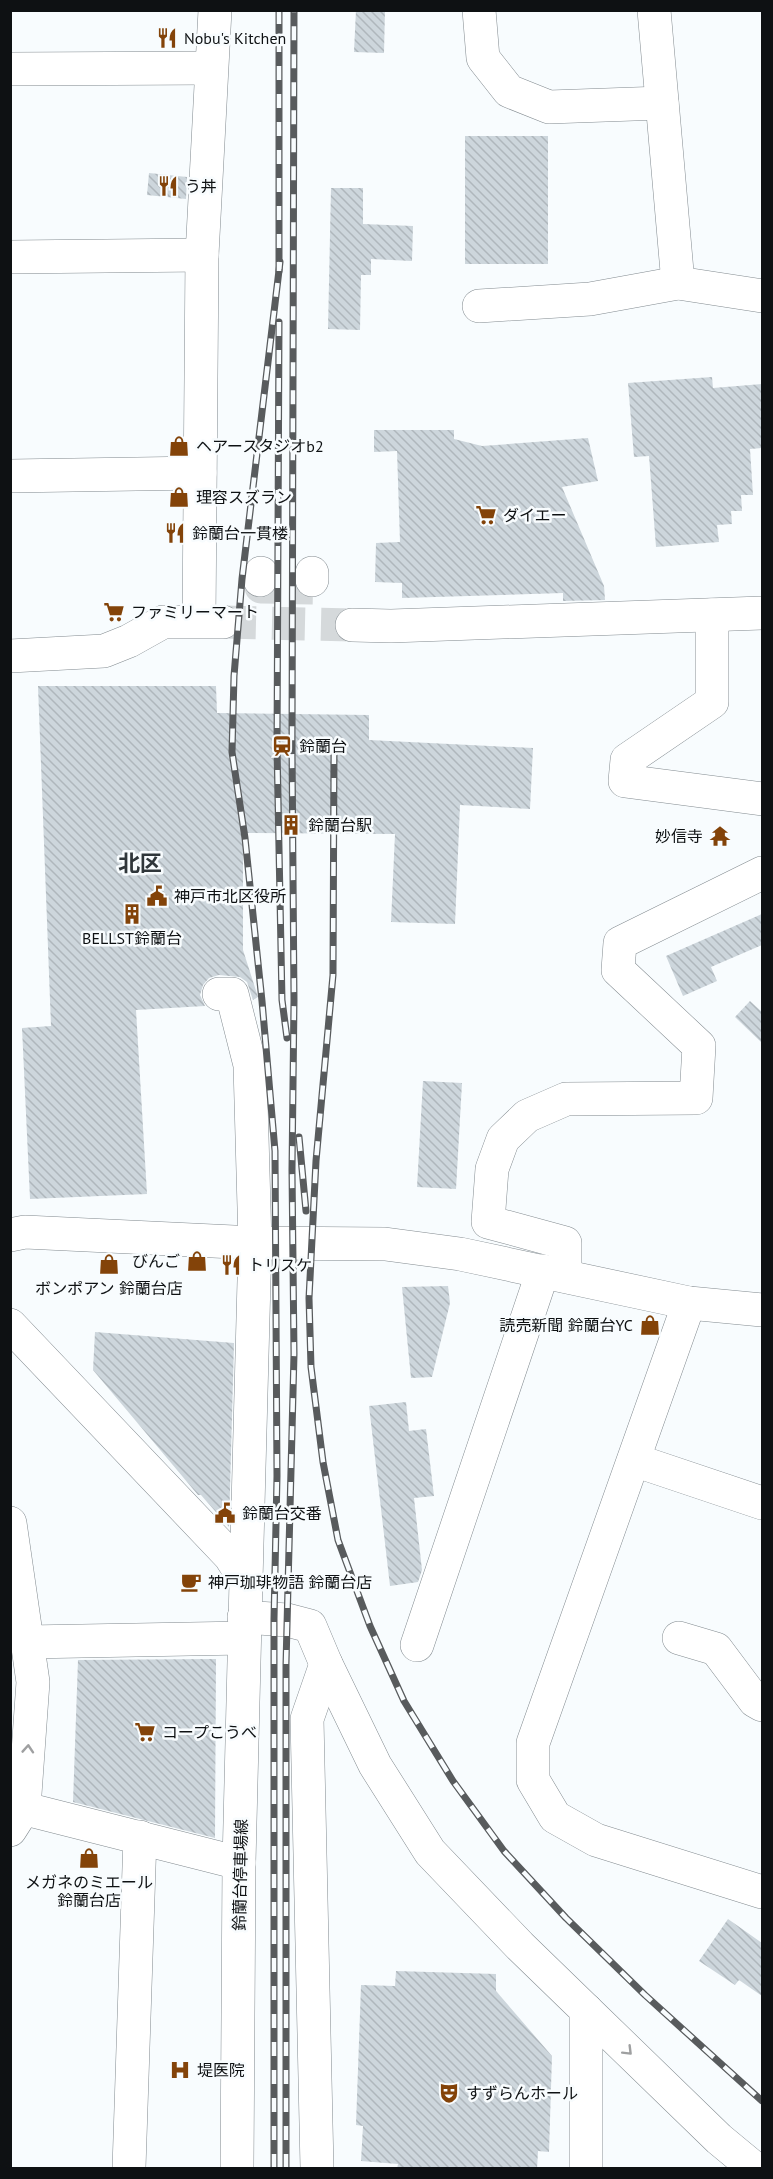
<svg xmlns="http://www.w3.org/2000/svg" width="773" height="2179" viewBox="0 0 773 2179" font-family="'PT Sans','Noto Sans JP',sans-serif">
<style>
.building{fill:url(#building-back-hatch)}
.lines{fill:none;stroke-linecap:round;stroke-linejoin:round}
.minor-tunnel{stroke:#d5d9db;stroke-width:33;stroke-dasharray:33 16;stroke-linecap:butt}
.minor-casing{stroke:#838b90;stroke-width:34}
.major-casing{stroke:#838b90;stroke-width:34}
.minor{stroke:#fff;stroke-width:33}
.major{stroke:#fff;stroke-width:33}
.rail-casing{stroke:#585b5d;stroke-width:7}
.rail{stroke:#f8fcfe;stroke-width:4.5;stroke-dasharray:14;stroke-linecap:butt}
.oneway{stroke:#9fa0a1}
.labels{text-anchor:middle;stroke-width:5;stroke-linejoin:round;paint-order:stroke}
.poi-label{font-size:16px;fill:#0e1113;stroke:#f8fcfe;text-anchor:start}
.street-label{font-size:16px;fill:#0e1113;stroke:#f8fcfe}
.district-label{font-size:22px;font-weight:bold;fill:#2f363a;stroke:#f8fcfe}
</style>
<defs>
<pattern id="building-back-hatch" width="6" height="6" patternUnits="userSpaceOnUse" patternTransform="scale(1.5)"><rect width="6" height="6" fill="#cdd6dc"/><path d="M-1 5l2 2M0 0l6 6M5-1l2 2" fill="none" stroke="#afb7bc"/></pattern>
</defs>
<rect width="100%" height="100%" fill="#f8fcfe"/>
<g class="building">
<polygon points="356,10 385,10 384,53 354,52"/>
<rect x="465" y="136" width="83" height="128"/>
<polygon points="149,173 187,177 186,199 147,195"/>
<polygon points="331,188 363,188 363,224 413,226 412,261 371,259 371,275 361,275 360,330 328,329"/>
<polygon points="712,377 713,388 762,384 762,448 750,449 753,495 741,495 742,511 731,511 732,524 717,525 719,542 656,547 649,456 634,457 628,383"/>
<polygon points="374,430 454,430 454,439 482,446 588,438 598,481 562,487 604,586 605,600 563,601 563,593 402,598 402,583 375,582 376,543 400,542 397,451 374,452"/>
<polygon points="38,686 216,686 217,713 369,715 369,740 533,748 530,809 460,805 455,924 391,922 395,834 243,833 243,950 258,997 253,1000 247,982 240,977 219,975 209,978 203,985 200,995 205,1006 136,1010 147,1194 30,1199 22,1028 51,1026"/>
<polygon points="762,914 762,945 711,967 717,981 683,996 666,956"/>
<polygon points="750,1001 762,1012 762,1043 735,1017"/>
<polygon points="423,1081 462,1083 456,1189 417,1187"/>
<polygon points="448,1286 450,1303 432,1377 411,1378 402,1287"/>
<polygon points="95,1332 234,1343 229,1527 201,1495 198,1495 93,1370"/>
<polygon points="406,1402 409,1431 426,1429 434,1496 414,1498 422,1570 418,1582 390,1586 369,1406"/>
<polygon points="216,1659 215,1838 73,1802 78,1660"/>
<polygon points="728,1919 762,1943 762,1996 739,1980 735,1985 699,1961"/>
<polygon points="396,1971 496,1974 496,1991 552,2056 549,2152 538,2151 537,2169 397,2169 398,2164 361,2161 363,2126 356,2125 361,1985 395,1986"/>
</g>
<g class="lines">
<g class="minor-tunnel">
<polyline points="261,573 261,587 313,588"/>
<polyline points="223,622 352,625"/>
</g>
<g class="minor-casing">
<g id="minor">
<polyline points="479,10 483,58 509,91 549,107 662,103"/>
<polyline points="654,10 678,283"/>
<polyline points="10,69 211,68"/>
<polyline points="10,257 202,255"/>
<polyline points="479,306 590,299 678,283 762,296"/>
<polyline points="10,476 200,473"/>
<polyline points="260,580 261,573"/>
<polyline points="312,580 312,573"/>
<polyline points="712,615 712,702 627,760 625,781 762,799"/>
<polyline points="199,621 202,255 215,10"/>
<polyline points="352,625 391,626 762,613"/>
<polyline points="10,656 104,651 129,641 163,622 223,622"/>
<polyline points="219,994 232,994 250,1065 255,1243 246,1581"/>
<polyline points="10,1235 25,1232 255,1243 385,1244 460,1254 689,1303 762,1310"/>
<polyline points="565,1276 565,1243 488,1222 492,1169 503,1139 527,1116 566,1099 696,1098 699,1046 618,970 620,943 762,873"/>
<polyline points="689,1303 533,1743 533,1780 555,1817 596,1840 762,1892"/>
<polyline points="10,1325 230,1556 246,1581"/>
<polyline points="634,1460 762,1503"/>
<polyline points="10,1523 33,1682 24,1808 10,1830"/>
<polyline points="244,1617 287,1620 310,1626 326,1664 375,1765 430,1852 520,1946 586,2010 586,2168"/>
<polyline points="679,1638 716,1649 755,1701 762,1705"/>
<polyline points="28,1642 244,1638"/>
<polyline points="417,1645 543,1271"/>
<polyline points="10,1805 239,1863"/>
<polyline points="586,2010 719,2139 754,2168"/>
<polyline points="129,2168 140,1837"/>
<polyline points="317,2168 307,1719 326,1664"/>
</g>
</g>
<g class="major-casing">
<polyline id="major" points="237,2168 239,1863 246,1581"/>
</g>
<use href="#minor" class="minor"/>
<use href="#major" class="major"/>
<g class="rail-casing">
<g id="rail">
<polyline points="279,10 279,271"/>
<polyline points="279,322 277,747 282,1000 287,1038"/>
<polyline points="334,750 333,975 316,1161 309,1298 311,1367 323,1462 338,1540 370,1626 404,1701 453,1781 504,1851 566,1918 645,1995 762,2101"/>
<polyline points="299,1137 306,1211"/>
<polyline points="274,2168 274,1619 277,1476 275,1151 262,1001 245,838 232,752 234,676 242,579 280,262"/>
<polyline points="286,2168 286,1664 294,1354 292,1170 294,1000 292,748 294,10"/>
</g>
</g>
<use href="#rail" class="rail"/>
</g>
<defs><path id="oneway-chevron" d="M-2-3.5L2.5 0L-2 3.5" fill="none" stroke-width="1.6" stroke-linecap="round" stroke-linejoin="round" transform="scale(1.5)"/></defs>
<g class="oneway">
<use href="#oneway-chevron" transform="translate(28 1749) rotate(-86)"/>
<use href="#oneway-chevron" transform="translate(628 2051) rotate(45)"/>
</g>
<defs>
<g id="restaurant-bare" transform="scale(1.62)"><path d="M-5-6h1v4h1v-4h1v4h1v-4h1v5L-1.5 .5V6h-2V.5L-5-1ZM5-6V6H3V1.5H1.5Q1.5-4 5-6Z" fill="#834309" stroke="#f8fcfe" stroke-width="2.5" paint-order="stroke"/></g>
<g id="shop-bare" transform="scale(1.62)"><path d="M-5-2.5h2.3a2.7 3.5 0 0 1 5.4 0H5L5.5 6h-11ZM-1.5-2.5h3a1.5 2.3 0 0 0-3 0Z" fill="#834309" stroke="#f8fcfe" stroke-width="2.5" paint-order="stroke"/></g>
<g id="supermarket-bare" transform="scale(1.62)"><path d="M-6-5.5h2.5l.6 2H6L4.5 2H-2.5L-4.4-4H-6ZM-1.5 3.2a1.3 1.3 0 1 0 .1 0ZM3 3.2a1.3 1.3 0 1 0 .1 0Z" fill="#834309" stroke="#f8fcfe" stroke-width="2.5" paint-order="stroke"/></g>
<g id="station-bare" transform="scale(1.62)"><path d="M-3-6H3Q5-6 5-4V2Q5 4 3 4L4.5 6H3L1.5 4h-3L-3 6H-4.5L-3 4Q-5 4-5 2V-4Q-5-6-3-6ZM-3.5-4v3h7v-3ZM-3.5 1v1.5H-2V1ZM2 1v1.5H3.5V1Z" fill="#834309" stroke="#f8fcfe" stroke-width="2.5" paint-order="stroke"/></g>
<g id="building-bare" transform="scale(1.62)"><path d="M-4-6H4V6H1V3H-1V6H-4ZM-2.5-4.3h1.7v1.8h-1.7ZM.8-4.3h1.7v1.8H.8ZM-2.5-1h1.7V.8h-1.7ZM.8-1h1.7V.8H.8Z" fill="#834309" stroke="#f8fcfe" stroke-width="2.5" paint-order="stroke"/></g>
<g id="temple-bare" transform="scale(1.62)"><path d="M0-6L5-2H3V0L6.5 2.5H4V6H1.5V3h-3V6H-4V2.5H-6.5L-3 0V-2H-5Z" fill="#834309" stroke="#f8fcfe" stroke-width="2.5" paint-order="stroke"/></g>
<g id="civic-bare" transform="scale(1.62)"><path d="M-.6-6.5H3V-4.5H.6V-3L4-1V1h2V6H-6V1h2V-1L-.6-3ZM-1.2 2.5V6h2.4V2.5Z" fill="#834309" stroke="#f8fcfe" stroke-width="2.5" paint-order="stroke"/></g>
<g id="cafe-bare" transform="scale(1.62)"><path d="M-5.5-4.5H6V0H3Q3 3.5 0 3.5H-2.5Q-5.5 3.5-5.5 0ZM3-3.2v2h1.7v-2ZM-6 4.5H4V6H-6Z" fill="#834309" stroke="#f8fcfe" stroke-width="2.5" paint-order="stroke"/></g>
<g id="hospital-bare" transform="scale(1.62)"><path d="M-5-5h3v3.5h4V-5h3V5h-3V1.5h-4V5h-3Z" fill="#834309" stroke="#f8fcfe" stroke-width="2.5" paint-order="stroke"/></g>
<g id="theatre-bare" transform="scale(1.62)"><path d="M-5-5.5Q0-4 5-5.5V0Q5 5 0 6Q-5 5-5 0ZM-3.3-2.5H-1v1.5H-3.3ZM1-2.5H3.3v1.5H1ZM-2.8 1Q0 5.5 2.8 1Z" fill="#834309" stroke="#f8fcfe" stroke-width="2.5" paint-order="stroke"/></g>
</defs>
<g fill-rule="evenodd">
<use href="#restaurant-bare" x="167" y="38"/>
<use href="#restaurant-bare" x="168" y="186"/>
<use href="#shop-bare" x="179" y="446"/>
<use href="#shop-bare" x="179" y="497"/>
<use href="#supermarket-bare" x="486" y="515"/>
<use href="#restaurant-bare" x="175" y="533"/>
<use href="#supermarket-bare" x="114" y="612"/>
<use href="#station-bare" x="282" y="746"/>
<use href="#building-bare" x="291" y="825"/>
<use href="#temple-bare" x="720" y="836"/>
<use href="#civic-bare" x="157" y="896"/>
<use href="#building-bare" x="132" y="914"/>
<use href="#shop-bare" x="197" y="1261"/>
<use href="#shop-bare" x="109" y="1264"/>
<use href="#restaurant-bare" x="231" y="1265"/>
<use href="#shop-bare" x="650" y="1325"/>
<use href="#civic-bare" x="225" y="1513"/>
<use href="#cafe-bare" x="191" y="1582"/>
<use href="#supermarket-bare" x="145" y="1732"/>
<use href="#shop-bare" x="89" y="1858"/>
<use href="#hospital-bare" x="180" y="2070"/>
<use href="#theatre-bare" x="449" y="2093"/>
</g>
<g class="labels">
<g class="poi-label">
<text x="184" y="44">Nobu's Kitchen</text>
<text x="185" y="192">う丼</text>
<text x="196" y="452">ヘアースタジオb2</text>
<text x="196" y="503">理容スズラン</text>
<text x="503" y="521">ダイエー</text>
<text x="192" y="539">鈴蘭台一貫楼</text>
<text x="131" y="618">ファミリーマート</text>
<text x="299" y="752">鈴蘭台</text>
<text x="308" y="831">鈴蘭台駅</text>
<text x="703" y="842" text-anchor="end">妙信寺</text>
<text x="174" y="902">神戸市北区役所</text>
<text x="132" y="944" text-anchor="middle">BELLST鈴蘭台</text>
<text x="180" y="1267" text-anchor="end">びんご</text>
<text x="248" y="1271">トリスケ</text>
<text x="109" y="1294" text-anchor="middle">ボンポアン 鈴蘭台店</text>
<text x="633" y="1331" text-anchor="end">読売新聞 鈴蘭台YC</text>
<text x="242" y="1519">鈴蘭台交番</text>
<text x="208" y="1588">神戸珈琲物語 鈴蘭台店</text>
<text x="162" y="1738">コープこうべ</text>
<text x="89" y="1888" text-anchor="middle">メガネのミエール<tspan x="89" dy="18">鈴蘭台店</tspan></text>
<text x="197" y="2076">堤医院</text>
<text x="466" y="2099">すずらんホール</text>
</g>
<g class="street-label">
<text transform="translate(240 1875) rotate(-89)" y="6">鈴蘭台停車場線</text>
</g>
<g class="district-label">
<text x="140" y="871">北区</text>
</g>
</g>
<rect width="773" height="2179" fill="none" stroke="#0e1113" stroke-width="24"/>
</svg>
